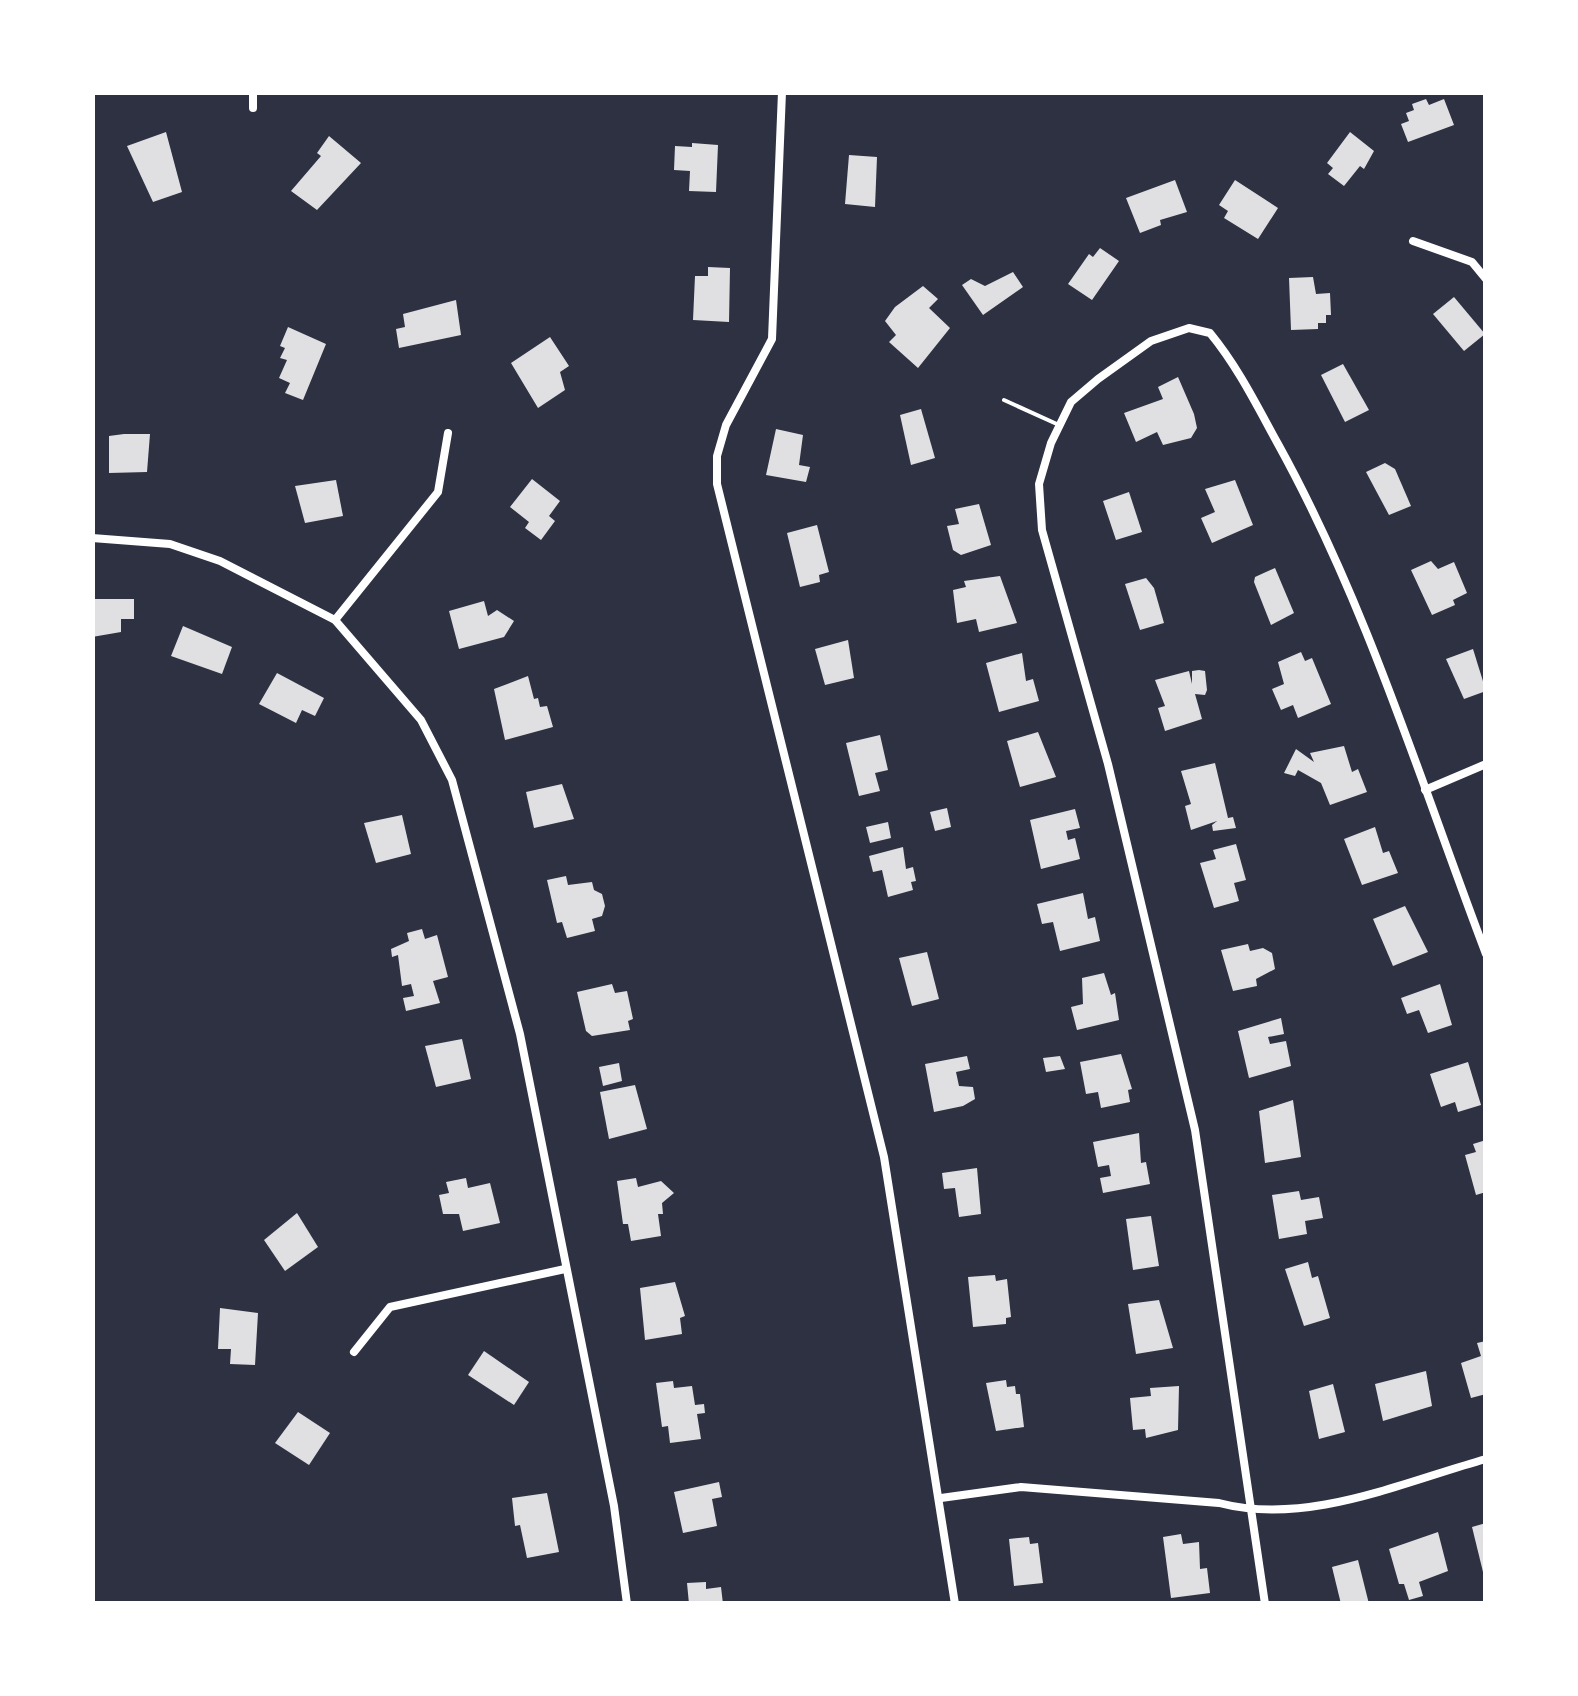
<svg xmlns="http://www.w3.org/2000/svg" width="1578" height="1696" viewBox="0 0 1578 1696" font-family="Lato,sans-serif">
<style>
.building{fill:#e0e0e3}
.lines{fill:none;stroke-linecap:round;stroke-linejoin:round}
.service{stroke:#fff;stroke-width:4}
.minor{stroke:#fff;stroke-width:8}
</style>
<rect width="100%" height="100%" fill="#2d3142"/>
<g class="building">
<polygon points="1426,99 1429,105 1444,99 1454,125 1408,142 1401,124 1409,121 1406,113 1414,110 1412,104"/>
<polygon points="166,132 182,192 153,202 127,146"/>
<polygon points="1350,132 1374,151 1364,169 1360,166 1344,186 1328,174 1333,168 1327,163"/>
<polygon points="329,136 361,163 317,210 291,191 321,156 317,153"/>
<polygon points="692,143 718,145 716,192 689,191 690,171 674,170 675,146 692,147"/>
<polygon points="849,155 877,157 875,207 845,204"/>
<polygon points="1175,180 1187,212 1160,220 1161,225 1140,233 1126,198"/>
<polygon points="1235,180 1278,208 1258,239 1224,218 1228,211 1219,205"/>
<polygon points="1100,248 1119,261 1092,300 1068,284 1089,254 1093,257"/>
<polygon points="708,267 730,268 729,322 693,320 695,276 708,276"/>
<polygon points="1013,272 1023,287 983,315 962,285 971,279 985,286"/>
<polygon points="1313,277 1316,294 1330,293 1331,315 1326,315 1326,323 1318,323 1318,329 1291,330 1289,278"/>
<polygon points="923,286 938,299 929,308 950,328 918,368 889,342 896,335 885,321 895,307"/>
<polygon points="1454,297 1485,334 1464,351 1433,314"/>
<polygon points="456,300 461,335 399,348 396,329 405,327 403,314"/>
<polygon points="288,327 326,344 303,400 285,393 290,383 279,378 287,360 280,358 285,348 280,346"/>
<polygon points="550,337 569,366 560,372 565,390 538,408 511,363"/>
<polygon points="1343,364 1369,410 1345,422 1321,375"/>
<polygon points="1178,377 1194,414 1197,428 1191,438 1163,445 1157,432 1136,442 1124,413 1163,399 1158,387"/>
<polygon points="921,409 935,458 911,465 900,415"/>
<polygon points="776,429 803,435 799,465 810,467 806,482 766,475"/>
<polygon points="124,434 150,434 147,472 109,473 109,436"/>
<polygon points="1385,463 1395,469 1411,506 1389,515 1366,472"/>
<polygon points="532,479 560,501 549,516 555,521 541,540 525,528 529,522 510,507"/>
<polygon points="336,480 343,516 305,523 295,486"/>
<polygon points="1235,480 1253,525 1212,543 1201,518 1215,512 1205,489"/>
<polygon points="1129,492 1142,532 1116,540 1103,501"/>
<polygon points="979,504 991,545 961,555 953,550 947,526 959,524 955,509"/>
<polygon points="817,525 829,572 819,575 820,582 800,587 787,533"/>
<polygon points="1431,561 1438,569 1454,562 1467,593 1453,600 1455,605 1432,615 1411,570"/>
<polygon points="1275,568 1294,613 1271,625 1254,582 1255,577"/>
<polygon points="1000,576 1017,623 979,632 976,619 957,623 953,590 966,587 964,581"/>
<polygon points="1146,578 1154,588 1164,623 1140,630 1125,584"/>
<polygon points="92,599 134,599 134,619 121,619 121,632 92,637"/>
<polygon points="484,601 488,616 497,610 514,621 504,637 459,649 449,611"/>
<polygon points="183,626 232,647 222,674 171,656"/>
<polygon points="848,640 854,678 825,685 815,649"/>
<polygon points="1473,649 1486,691 1464,699 1446,659"/>
<polygon points="1301,652 1305,661 1312,658 1331,704 1298,718 1293,705 1281,710 1272,689 1284,684 1278,662"/>
<polygon points="1022,653 1026,681 1033,679 1039,701 999,712 986,663"/>
<polygon points="1199,670 1205,671 1207,690 1205,695 1195,694 1202,719 1165,731 1158,708 1165,706 1155,680 1189,671 1192,684 1192,671"/>
<polygon points="277,673 324,698 315,716 302,710 296,723 259,704"/>
<polygon points="528,676 534,699 538,698 540,707 547,706 553,727 505,740 494,689"/>
<polygon points="1038,732 1056,777 1020,787 1007,741"/>
<polygon points="880,735 888,770 875,773 880,791 859,796 846,743"/>
<polygon points="1344,746 1352,772 1358,769 1367,792 1330,805 1321,783 1298,770 1295,776 1284,773 1296,749 1314,762 1310,753"/>
<polygon points="1215,763 1228,818 1233,817 1236,828 1213,831 1212,825 1217,821 1191,830 1185,806 1191,804 1181,771"/>
<polygon points="562,784 574,819 534,828 526,792"/>
<polygon points="947,808 951,827 935,831 930,812"/>
<polygon points="1075,809 1080,828 1066,831 1068,840 1075,838 1080,859 1041,869 1030,820"/>
<polygon points="402,815 411,854 376,863 364,823"/>
<polygon points="888,822 891,838 870,843 866,827"/>
<polygon points="1375,827 1383,853 1389,851 1398,873 1362,885 1344,839"/>
<polygon points="1236,844 1246,880 1234,883 1239,901 1214,908 1200,863 1216,859 1213,850"/>
<polygon points="903,847 906,869 913,867 916,881 911,882 913,890 888,897 882,870 873,872 869,856"/>
<polygon points="566,876 568,885 592,882 594,890 602,894 605,906 602,916 592,919 595,931 567,938 562,922 557,923 547,880"/>
<polygon points="1083,893 1088,919 1095,917 1100,941 1060,951 1053,922 1042,924 1037,904"/>
<polygon points="1405,906 1428,952 1393,966 1373,919"/>
<polygon points="422,929 425,939 437,935 448,977 433,981 440,1003 406,1011 403,998 414,996 411,984 402,986 398,955 392,957 391,949 409,941 407,933"/>
<polygon points="1248,944 1250,951 1263,948 1272,953 1275,969 1256,979 1257,986 1233,991 1221,950"/>
<polygon points="927,952 939,999 912,1006 899,958"/>
<polygon points="1104,973 1111,995 1115,993 1119,1020 1077,1030 1071,1007 1083,1004 1082,978"/>
<polygon points="612,984 615,993 627,991 633,1019 628,1021 630,1030 592,1036 586,1031 577,992"/>
<polygon points="1440,984 1452,1025 1428,1033 1419,1010 1407,1014 1401,998"/>
<polygon points="1281,1018 1284,1034 1268,1037 1270,1044 1286,1041 1291,1066 1249,1078 1238,1031"/>
<polygon points="462,1039 471,1079 436,1087 425,1046"/>
<polygon points="1121,1054 1132,1089 1128,1090 1130,1102 1101,1108 1098,1092 1086,1094 1080,1062"/>
<polygon points="967,1056 970,1069 956,1072 959,1086 973,1087 975,1099 963,1106 934,1112 925,1064"/>
<polygon points="1060,1056 1065,1069 1046,1072 1043,1058"/>
<polygon points="1468,1062 1481,1105 1458,1112 1455,1102 1441,1107 1430,1074"/>
<polygon points="619,1063 622,1081 603,1086 599,1067"/>
<polygon points="635,1085 647,1129 609,1139 600,1092"/>
<polygon points="1293,1100 1301,1157 1265,1163 1259,1111"/>
<polygon points="1139,1133 1141,1163 1146,1162 1150,1184 1103,1193 1100,1178 1111,1176 1109,1165 1098,1167 1093,1142"/>
<polygon points="1486,1140 1486,1192 1476,1195 1465,1155 1476,1152 1473,1144"/>
<polygon points="977,1168 981,1214 959,1217 955,1188 944,1189 942,1173"/>
<polygon points="466,1178 468,1188 490,1183 500,1223 463,1231 459,1214 443,1214 439,1195 449,1193 446,1182"/>
<polygon points="636,1178 638,1187 661,1181 674,1193 662,1203 663,1214 658,1214 661,1236 631,1241 628,1224 623,1224 617,1181"/>
<polygon points="1299,1191 1301,1200 1319,1197 1323,1218 1305,1221 1307,1234 1279,1239 1272,1195"/>
<polygon points="297,1213 318,1247 285,1271 264,1240"/>
<polygon points="1151,1216 1159,1266 1133,1270 1126,1219"/>
<polygon points="1308,1262 1312,1278 1318,1276 1330,1318 1304,1326 1285,1269"/>
<polygon points="995,1275 996,1281 1007,1279 1011,1317 1006,1318 1006,1324 973,1327 968,1277"/>
<polygon points="675,1282 685,1316 680,1318 682,1334 645,1340 640,1288"/>
<polygon points="1159,1300 1173,1348 1136,1354 1128,1304"/>
<polygon points="220,1308 258,1313 255,1365 230,1364 231,1349 218,1349"/>
<polygon points="1486,1341 1486,1394 1471,1398 1461,1363 1481,1356 1477,1343"/>
<polygon points="484,1351 529,1382 514,1405 468,1375"/>
<polygon points="1426,1371 1432,1406 1383,1421 1375,1384"/>
<polygon points="1006,1380 1007,1387 1015,1386 1016,1394 1020,1394 1024,1427 996,1431 986,1383"/>
<polygon points="673,1381 674,1388 692,1386 695,1405 704,1404 705,1413 697,1414 701,1439 670,1443 668,1426 662,1427 656,1383"/>
<polygon points="1333,1384 1345,1432 1319,1439 1309,1391"/>
<polygon points="1179,1386 1178,1430 1146,1438 1145,1429 1133,1430 1130,1398 1151,1396 1150,1388"/>
<polygon points="298,1412 330,1433 309,1465 275,1443"/>
<polygon points="719,1482 722,1497 712,1499 717,1526 683,1533 674,1492"/>
<polygon points="547,1493 559,1552 527,1558 520,1525 515,1526 512,1498"/>
<polygon points="1486,1523 1486,1576 1484,1576 1472,1527"/>
<polygon points="1438,1532 1448,1571 1419,1582 1423,1596 1409,1600 1404,1584 1399,1584 1389,1549"/>
<polygon points="1181,1534 1183,1544 1199,1542 1200,1569 1207,1568 1210,1593 1171,1598 1163,1537"/>
<polygon points="1029,1537 1030,1544 1038,1543 1043,1583 1014,1586 1009,1539"/>
<polygon points="1358,1560 1369,1604 1341,1604 1332,1567"/>
<polygon points="706,1582 706,1589 721,1587 723,1604 689,1604 687,1583"/>
</g>
<g class="lines">
<polyline class="service" points="1004,400 1059,425"/>
<g class="minor">
<polyline points="782,92 772,339 726,425 717,456 717,484 884,1157 955,1604"/>
<polyline points="253,108 253,92"/>
<polyline points="1413,241 1472,262 1486,279"/>
<polyline points="92,538 170,544 220,561 335,620 421,720 452,780 520,1034 614,1506 627,1604"/>
<polyline points="335,620 438,492 448,433"/>
<polyline points="1425,790 1486,764"/>
<polyline points="354,1352 390,1307 565,1269"/>
<path d="M941 1498 1021 1487 1219 1503C1307 1526 1400 1483 1486 1459"/>
<path d="M1265 1604 1195 1130 1108 764 1042 530 1039 484 1051 443 1071 402 1098 379 1151 341 1189 328 1210 333C1238 367 1257 406 1278 444 1367 605 1421 783 1486 954"/>
</g>
</g>
<rect width="1578" height="1696" fill="none" stroke="#ffffff" stroke-width="190"/>
</svg>
